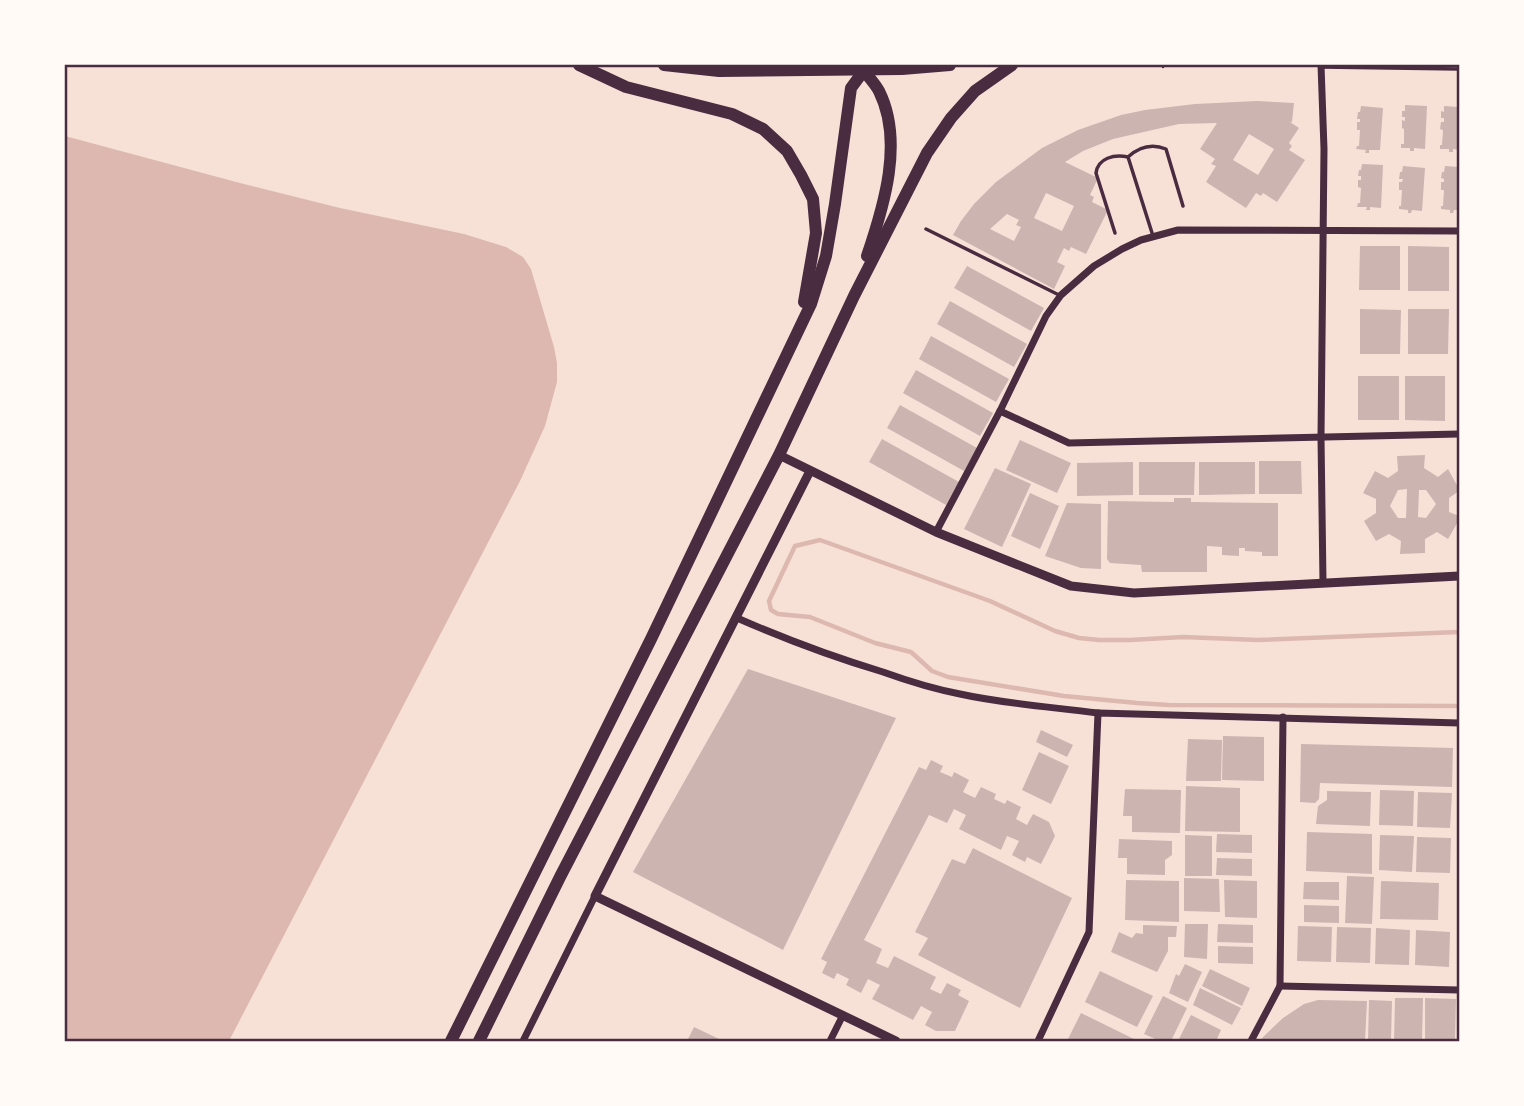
<svg xmlns="http://www.w3.org/2000/svg" width="1524" height="1106" viewBox="0 0 1524 1106" font-family="Barlow,sans-serif">
<style>
.water{fill:#dcb8b0}
.lines{fill:none;stroke-linecap:round;stroke-linejoin:round}
.stream{stroke:#dcb8b0;stroke-width:4.5}
.building{fill:#ccb4b1;fill-rule:evenodd}
.path{stroke:#4a2c40;stroke-width:2.5}
.service{stroke:#4a2c40;stroke-width:3.5}
.minor{stroke:#4a2c40;stroke-width:7}
.tertiary{stroke:#4a2c40;stroke-width:9}
.primary{stroke:#4a2c40;stroke-width:12}
.neatline{fill:none;stroke:#4a2c40;stroke-width:2.5}
</style>
<rect width="100%" height="100%" fill="#f7e1d7"/>
<polygon class="water" points="65,136 240,183 340,208 464,234 506,247 523,257 531,269 554,347 557,363 557,382 545,426 520,481 229,1041 65,1041"/>
<g class="lines">
<polyline class="stream" points="1459,632 1258,640 1183,637 1130,640 1099,640 1079,638 1055,631 990,601 820,540 795,546 769,601 771,610 778,614 810,617 875,643 911,652 932,671 948,677 1064,696 1137,703 1169,705 1459,706"/>
</g>
<g class="building">
<path d="M1257 101 1294 103 1292 122H1290L1299 128 1289 143 1292 146 1289 150 1305 160 1277 202 1263 193 1261 196 1256 193 1246 208 1206 182 1216 166 1211 164 1215 159 1200 149 1217 123 1179 124 1113 139 1083 151 1065 162 1098 178 1090 195 1094 197 1092 202 1108 210 1086 254 1071 247 1069 251 1064 248 1057 262 1065 266 1054 289 953 235 961 221 974 204 996 182 1042 148 1078 130 1121 115 1145 110 1195 104ZM1249 134 1274 149 1258 175 1233 160ZM1046 193 1074 206 1062 231 1034 218ZM1007 214 1019 220 1016 225 1021 227 1014 241 990 229Z"/>
<polygon points="1405,105 1427,106 1425,149 1414,148 1414,151 1410,151 1410,148 1401,148 1401,144 1404,144 1404,129 1402,128 1402,120 1405,121 1405,117 1402,117 1402,111 1405,111"/>
<polygon points="1361,106 1383,108 1380,150 1369,150 1369,153 1365,153 1366,150 1356,149 1357,146 1359,146 1360,130 1357,130 1357,122 1360,122 1360,119 1357,119 1358,112 1360,112"/>
<polygon points="1444,106 1459,107 1459,150 1453,149 1453,152 1449,152 1449,149 1440,149 1440,145 1442,145 1443,130 1440,129 1441,122 1444,122 1444,118 1441,118 1441,111 1444,112"/>
<polygon points="1362,164 1383,165 1381,208 1370,207 1370,210 1366,210 1367,207 1357,207 1358,203 1360,203 1361,188 1358,187 1358,180 1361,180 1361,176 1358,176 1359,170 1361,170"/>
<polygon points="1403,166 1425,168 1422,211 1412,210 1411,213 1408,213 1408,210 1399,209 1399,206 1401,206 1402,190 1399,190 1399,182 1402,182 1403,179 1399,179 1400,172 1402,172"/>
<polygon points="1445,166 1459,167 1459,210 1454,210 1453,213 1450,213 1450,210 1441,209 1441,206 1443,206 1444,190 1441,190 1441,182 1444,182 1444,179 1441,178 1442,172 1444,172"/>
<polygon points="1360,246 1400,246 1400,290 1359,290"/>
<polygon points="1408,246 1449,247 1449,291 1408,291"/>
<polygon points="967,266 1044,308 1031,331 954,288"/>
<polygon points="950,301 1027,344 1014,367 937,324"/>
<polygon points="1360,309 1401,310 1400,354 1360,354"/>
<polygon points="1408,309 1449,309 1448,354 1408,354"/>
<polygon points="931,336 1009,379 996,402 919,359"/>
<polygon points="916,370 993,413 980,436 903,393"/>
<rect x="1358" y="376" width="41" height="44"/>
<polygon points="1405,376 1445,376 1445,421 1405,420"/>
<polygon points="900,405 977,448 964,471 887,428"/>
<polygon points="882,439 959,482 946,505 869,462"/>
<polygon points="1020,440 1071,463 1057,493 1006,470"/>
<path d="M1425 455 1424 468 1438 477 1448 469 1459 489V491L1449 498V512L1459 516V520L1448 539 1437 532 1425 539V553L1400 554 1401 541 1389 534 1376 541 1364 521 1376 513V499L1363 493 1375 471 1388 478 1398 471 1397 456ZM1407 489 1406 518H1398L1390 506 1398 490ZM1419 490H1426L1436 504 1426 518 1418 517Z"/>
<polygon points="1259,461 1301,461 1302,494 1259,494"/>
<polygon points="1133,462 1133,495 1077,496 1077,463"/>
<polygon points="1139,462 1195,462 1194,495 1139,495"/>
<polygon points="1199,462 1255,462 1255,494 1199,495"/>
<polygon points="995,468 1031,484 1002,547 964,529"/>
<polygon points="1030,493 1059,506 1040,549 1011,536"/>
<polygon points="1174,498 1191,498 1191,502 1278,503 1278,556 1262,556 1262,552 1245,551 1245,548 1239,548 1239,556 1222,555 1222,547 1207,546 1207,572 1142,572 1141,565 1110,563 1107,559 1108,501 1174,502"/>
<polygon points="1067,503 1101,504 1101,569 1081,568 1045,556"/>
<polygon points="748,669 896,718 783,950 633,872"/>
<polygon points="1041,730 1073,745 1067,757 1036,742"/>
<polygon points="1223,736 1264,737 1264,781 1222,780"/>
<polygon points="1188,739 1222,740 1221,781 1186,781"/>
<polygon points="1301,744 1453,748 1452,787 1320,783 1319,799 1315,803 1300,802"/>
<polygon points="1039,752 1069,766 1051,804 1022,790"/>
<polygon points="931,760 943,766 940,772 952,777 954,772 969,780 963,792 975,798 981,787 996,794 994,799 1005,804 1007,800 1021,807 1016,819 1027,825 1033,814 1049,822 1055,836 1041,864 1027,857 1025,862 1012,855 1019,841 1007,836 1001,850 959,829 966,815 954,809 947,823 929,815 864,940 882,949 876,963 888,968 894,956 936,977 930,989 941,994 947,983 961,990 958,995 969,1001 955,1031 936,1031 925,1025 932,1012 921,1006 913,1020 872,999 880,985 868,979 861,993 846,985 849,979 837,973 834,979 822,973 827,962 821,959 919,767 926,770"/>
<polygon points="1186,786 1240,788 1240,832 1185,831"/>
<polygon points="1125,789 1181,790 1180,833 1132,832 1132,816 1123,816"/>
<polygon points="1380,790 1414,791 1413,826 1379,825"/>
<polygon points="1327,791 1371,792 1370,826 1316,824 1318,806 1327,800"/>
<polygon points="1418,792 1452,793 1450,828 1417,827"/>
<polygon points="1307,832 1372,834 1372,874 1306,871"/>
<polygon points="1217,834 1252,835 1252,853 1216,852"/>
<polygon points="1185,835 1212,836 1212,876 1185,876"/>
<polygon points="1380,835 1414,836 1412,872 1379,870"/>
<polygon points="1417,837 1451,838 1450,873 1416,872"/>
<polygon points="1119,839 1172,841 1172,855 1165,860 1165,875 1127,874 1127,858 1118,858"/>
<polygon points="973,848 1072,898 1020,1008 918,955 928,938 915,932 952,859 965,864"/>
<polygon points="1217,858 1252,859 1252,876 1216,875"/>
<polygon points="1347,876 1374,877 1372,924 1345,923"/>
<polygon points="1184,878 1219,879 1220,912 1184,911"/>
<polygon points="1126,880 1179,881 1179,922 1125,920"/>
<polygon points="1224,880 1257,881 1257,918 1225,917"/>
<polygon points="1381,881 1439,883 1438,920 1380,919"/>
<polygon points="1304,882 1339,882 1339,900 1303,899"/>
<polygon points="1304,905 1339,906 1339,923 1304,922"/>
<polygon points="1185,924 1208,924 1207,959 1184,957"/>
<polygon points="1218,924 1253,925 1253,943 1217,942"/>
<polygon points="1143,925 1177,926 1176,937 1168,937 1168,951 1157,972 1111,952 1119,932 1132,938 1136,933 1143,934"/>
<polygon points="1298,926 1332,927 1331,962 1297,961"/>
<polygon points="1337,927 1371,928 1370,963 1336,962"/>
<polygon points="1376,928 1410,930 1409,965 1375,964"/>
<polygon points="1416,930 1450,932 1449,967 1415,965"/>
<polygon points="1218,946 1253,947 1253,964 1218,963"/>
<polygon points="1185,964 1202,972 1188,1002 1169,993 1176,974 1179,976"/>
<polygon points="1210,969 1250,988 1242,1006 1202,986"/>
<polygon points="1100,971 1153,996 1137,1027 1085,1002"/>
<polygon points="1200,988 1241,1008 1232,1025 1193,1005"/>
<polygon points="1163,996 1187,1008 1171,1041 1160,1041 1144,1034"/>
<polygon points="1395,998 1423,998 1422,1041 1394,1041"/>
<polygon points="1425,998 1456,999 1455,1041 1425,1041"/>
<polygon points="1318,1000 1367,1001 1365,1041 1261,1041 1263,1037 1283,1018 1304,1004"/>
<polygon points="1369,1000 1392,1001 1391,1041 1368,1041"/>
<polygon points="1081,1013 1134,1039 1132,1041 1067,1041"/>
<polygon points="1191,1015 1221,1030 1216,1041 1178,1041"/>
<polygon points="694,1027 717,1038 724,1041 687,1041"/>
</g>
<g class="lines">
<polyline class="path" points="1163,65 1163,67"/>
<g class="service">
<polyline points="1321,67 1459,69"/>
<path d="M1128 157C1139 147 1151 143 1166 149L1183 206"/>
<polyline points="926,229 1059,295"/>
<path d="M1115 233 1096 173C1098 158 1114 154 1128 157L1153 236"/>
</g>
<g class="minor">
<polyline points="1321,65 1324,149 1321,437 1323,582"/>
<polyline points="1000,411 1069,443 1459,434"/>
<polyline points="936,532 1000,411 1046,316 1061,295 1094,266 1122,249 1141,240 1178,230 1459,231"/>
<path d="M737 618C785 639 833 657 883 672 908 681 934 689 960 694 1005 704 1052 707 1098 713"/>
<polyline points="1280,986 1459,990"/>
<polyline points="523,1041 595,896"/>
<polyline points="830,1041 843,1015"/>
<polyline points="1038,1041 1089,932 1098,713 1459,723"/>
<polyline points="1251,1041 1280,986 1283,717"/>
</g>
<g class="tertiary">
<polyline points="779,455 936,532 1071,586 1134,593 1459,576"/>
<polyline points="810,471 595,896 896,1041"/>
</g>
<g class="primary">
<polyline points="579,65 626,87 732,114 763,129 787,151 801,175 813,199 816,233 804,302"/>
<polyline points="664,65 719,71 902,69 950,65"/>
<path d="M859 65C865 73 874 82 879 91 904 141 884 206 867 256"/>
<polyline points="451,1041 651,639 811,304 826,256 835,204 851,88 868,65"/>
<polyline points="479,1041 560,877 779,455 854,296 927,153 951,118 975,91 1012,65"/>
</g>
</g>
<rect width="1524" height="1106" fill="none" stroke="#fffaf5" stroke-width="133"/>
<rect x="66" y="66" width="1392" height="974" class="neatline"/>
</svg>
